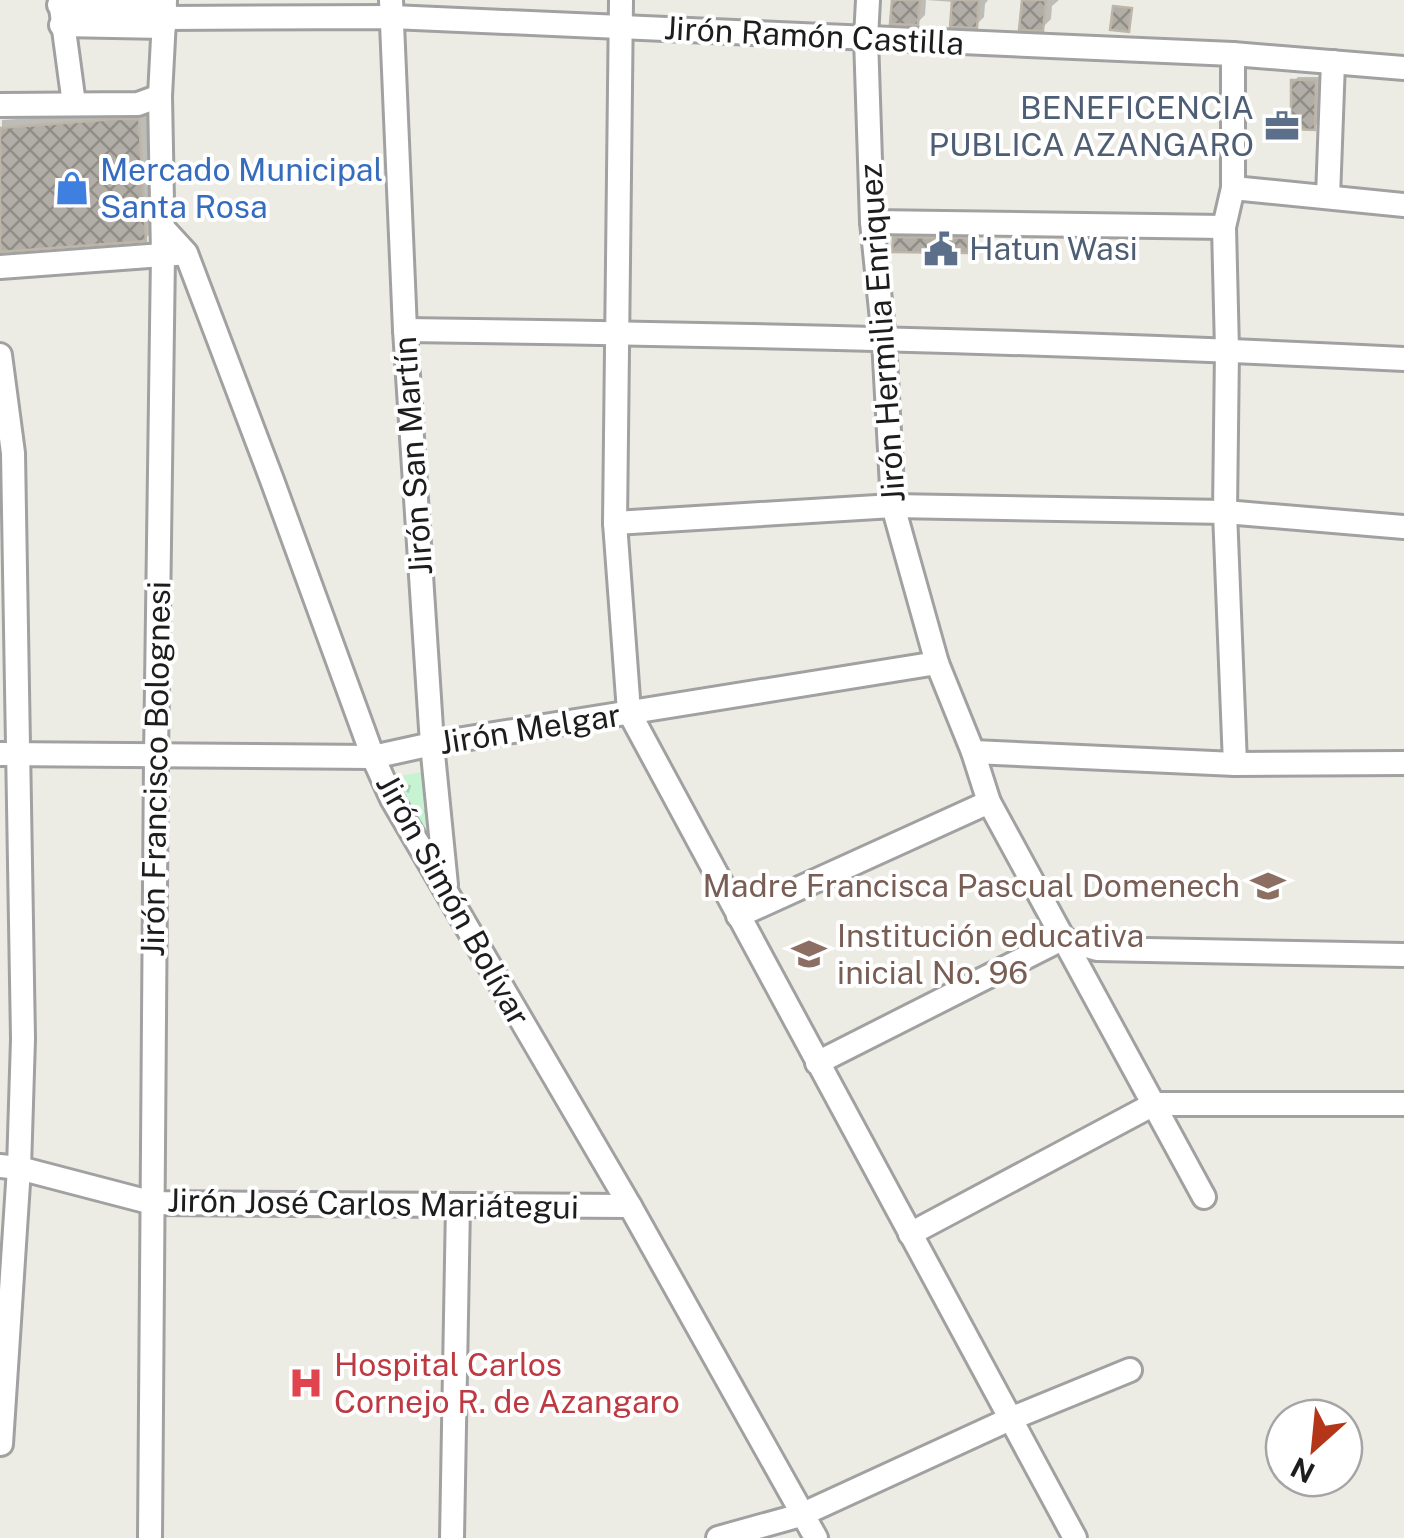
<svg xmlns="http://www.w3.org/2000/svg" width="1404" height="1538" viewBox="0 0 1404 1538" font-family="'Public Sans',sans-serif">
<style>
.park{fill:url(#park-tufts)}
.shadow{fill:#0003}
.building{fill:url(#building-cross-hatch);stroke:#bdb6a8;stroke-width:2.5}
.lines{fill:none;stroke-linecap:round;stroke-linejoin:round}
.street-casing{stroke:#a1a1a1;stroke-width:28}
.street{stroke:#fff;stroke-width:22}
.labels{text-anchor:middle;stroke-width:8;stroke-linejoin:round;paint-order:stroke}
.street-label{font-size:32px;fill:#1d1d1d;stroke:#fff}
.service-label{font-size:32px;fill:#4e5e75;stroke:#fff;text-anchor:end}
.shop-label{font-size:32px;fill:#366cbe;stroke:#fff;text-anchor:start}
.education-label{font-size:32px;fill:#785e54;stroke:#fff;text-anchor:end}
.health-label{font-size:32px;fill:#be3a42;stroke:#fff;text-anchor:start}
</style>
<defs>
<pattern id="park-tufts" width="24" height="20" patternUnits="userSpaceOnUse" patternTransform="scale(2.5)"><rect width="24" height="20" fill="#c6f3d2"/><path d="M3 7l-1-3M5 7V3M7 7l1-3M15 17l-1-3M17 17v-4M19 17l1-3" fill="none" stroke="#aad0b4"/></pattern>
<pattern id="building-cross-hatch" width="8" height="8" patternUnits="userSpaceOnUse" patternTransform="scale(2.5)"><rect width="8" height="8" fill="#b2aea7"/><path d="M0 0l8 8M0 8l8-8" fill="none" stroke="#908d87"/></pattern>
</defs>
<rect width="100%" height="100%" fill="#edece4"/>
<polygon class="park" points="437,769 443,882 389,778"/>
<g class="shadow">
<polygon points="895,0 988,0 985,4 984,17 976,25 954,2 926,0 925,15 917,23"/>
<polygon points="1024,0 1059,0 1052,6 1051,19 1042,28"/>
<polygon points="1298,77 1319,77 1318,123 1314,127 1294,81"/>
<polygon points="148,110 155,229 145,239 0,250 2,120"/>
</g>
<g class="building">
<polygon points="892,0 920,0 918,25 890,24"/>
<polygon points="952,0 979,0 977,28 950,27"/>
<polygon points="1022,0 1046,0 1043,31 1019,30"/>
<polygon points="1113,6 1132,8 1129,32 1110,30"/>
<polygon points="1291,80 1316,80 1315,130 1291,129"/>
<polygon points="116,119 139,119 146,241 0,252 0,128"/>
<polygon points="893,237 968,238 968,253 892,252"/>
</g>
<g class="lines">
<g class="street-casing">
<g id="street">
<polyline points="60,0 74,104"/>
<polyline points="391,0 405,330 432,744 446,885"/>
<polyline points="621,0 615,523 629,712 1075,1538"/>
<polyline points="868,0 866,38 872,222 884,340 893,506 937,663 973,752 989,802 1204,1197"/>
<polyline points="59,5 165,7"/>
<polyline points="163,18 392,17 1233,54 1404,68"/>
<polyline points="61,25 164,27"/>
<polyline points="1233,54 1233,188 1224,227 1227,350 1225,512 1235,764"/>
<polyline points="0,105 138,104 160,96"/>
<polyline points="1233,188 1404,205"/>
<polyline points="1328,197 1333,62"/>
<polyline points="872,222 1224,227"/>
<polyline points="163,228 186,253 272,480 373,757 392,799 630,1206 816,1538"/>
<polyline points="0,267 176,254"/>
<path d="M405 330C738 334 1071 342 1404 359"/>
<polyline points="0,355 13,453 23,1039 19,1168 1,1444"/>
<polyline points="615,523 893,506 1225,512 1404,527"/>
<polyline points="973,752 1235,764 1404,763"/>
<polyline points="0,754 373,757 432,744 937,663"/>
<polyline points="738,916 989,802"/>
<polyline points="817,1063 1062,939 1097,949 1404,955"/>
<polyline points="0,1166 19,1168 153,1203 630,1206"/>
<polyline points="910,1234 1154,1104 1404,1104"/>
<polyline points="150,1538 156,757 163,255 160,96 165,0"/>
<polyline points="452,1538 458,1205"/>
<polyline points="718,1538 801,1515 1010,1419 1130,1370"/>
</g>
</g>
<use href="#street" class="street"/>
</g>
<defs>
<g id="office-bare" transform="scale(2.7)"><path d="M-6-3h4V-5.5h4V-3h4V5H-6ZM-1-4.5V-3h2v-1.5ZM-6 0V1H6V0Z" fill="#5c6f8a" stroke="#fff" stroke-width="2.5" paint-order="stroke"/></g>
<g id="shop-bare" transform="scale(2.7)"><path d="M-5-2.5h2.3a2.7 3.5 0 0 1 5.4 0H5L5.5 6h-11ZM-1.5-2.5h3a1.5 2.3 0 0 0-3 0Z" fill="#3f7fe0" stroke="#fff" stroke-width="2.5" paint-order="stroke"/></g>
<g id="civic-bare" transform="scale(2.7)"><path d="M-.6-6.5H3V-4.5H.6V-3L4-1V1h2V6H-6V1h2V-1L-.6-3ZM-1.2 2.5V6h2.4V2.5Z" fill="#5c6f8a" stroke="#fff" stroke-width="2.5" paint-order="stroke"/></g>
<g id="school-bare" transform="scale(2.7)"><path d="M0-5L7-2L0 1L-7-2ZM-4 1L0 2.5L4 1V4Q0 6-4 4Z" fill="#8d6e63" stroke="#fff" stroke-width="2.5" paint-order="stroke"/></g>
<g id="hospital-bare" transform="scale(2.7)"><path d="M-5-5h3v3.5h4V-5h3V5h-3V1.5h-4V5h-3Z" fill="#e0444e" stroke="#fff" stroke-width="2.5" paint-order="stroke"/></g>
</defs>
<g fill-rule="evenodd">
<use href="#office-bare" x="1282" y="126"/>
<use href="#shop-bare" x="72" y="188"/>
<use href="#civic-bare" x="941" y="249"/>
<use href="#school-bare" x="1268" y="886"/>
<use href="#school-bare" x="809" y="954"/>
<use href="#hospital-bare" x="306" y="1383"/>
</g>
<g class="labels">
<g class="street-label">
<text transform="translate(814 36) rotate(3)" y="11">Jirón Ramón Castilla</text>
<text transform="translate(882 333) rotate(-94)" y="11">Jirón Hermilia Enriquez</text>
<text transform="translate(413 456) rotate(-94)" y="11">Jirón San Martín</text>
<text transform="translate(530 729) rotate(-9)" y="11">Jirón Melgar</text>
<text transform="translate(156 769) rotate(-89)" y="11">Jirón Francisco Bolognesi</text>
<text transform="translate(453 900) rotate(61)" y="11">Jirón Simón Bolívar</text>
<text transform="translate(373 1204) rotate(1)" y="11">Jirón José Carlos Mariátegui</text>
</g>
<g class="service-label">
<text x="1254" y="119">BENEFICENCIA<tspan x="1254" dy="37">PUBLICA AZANGARO</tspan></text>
<text x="969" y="260" text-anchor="start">Hatun Wasi</text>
</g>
<g class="shop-label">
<text x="100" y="181">Mercado Municipal<tspan x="100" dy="37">Santa Rosa</tspan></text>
</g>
<g class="education-label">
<text x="1240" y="897">Madre Francisca Pascual Domenech</text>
<text x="837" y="947" text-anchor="start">Institución educativa<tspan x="837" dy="37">inicial No. 96</tspan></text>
</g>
<g class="health-label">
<text x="334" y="1376">Hospital Carlos<tspan x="334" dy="37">Cornejo R. de Azangaro</tspan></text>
</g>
</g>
<g transform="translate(1314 1448) rotate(207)"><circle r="48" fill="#ffffff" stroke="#a5a5a5" stroke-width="2.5"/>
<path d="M0-8L18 38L0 25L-18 38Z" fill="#b43517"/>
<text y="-15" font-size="28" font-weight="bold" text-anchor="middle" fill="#1d1d1d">N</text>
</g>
</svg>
